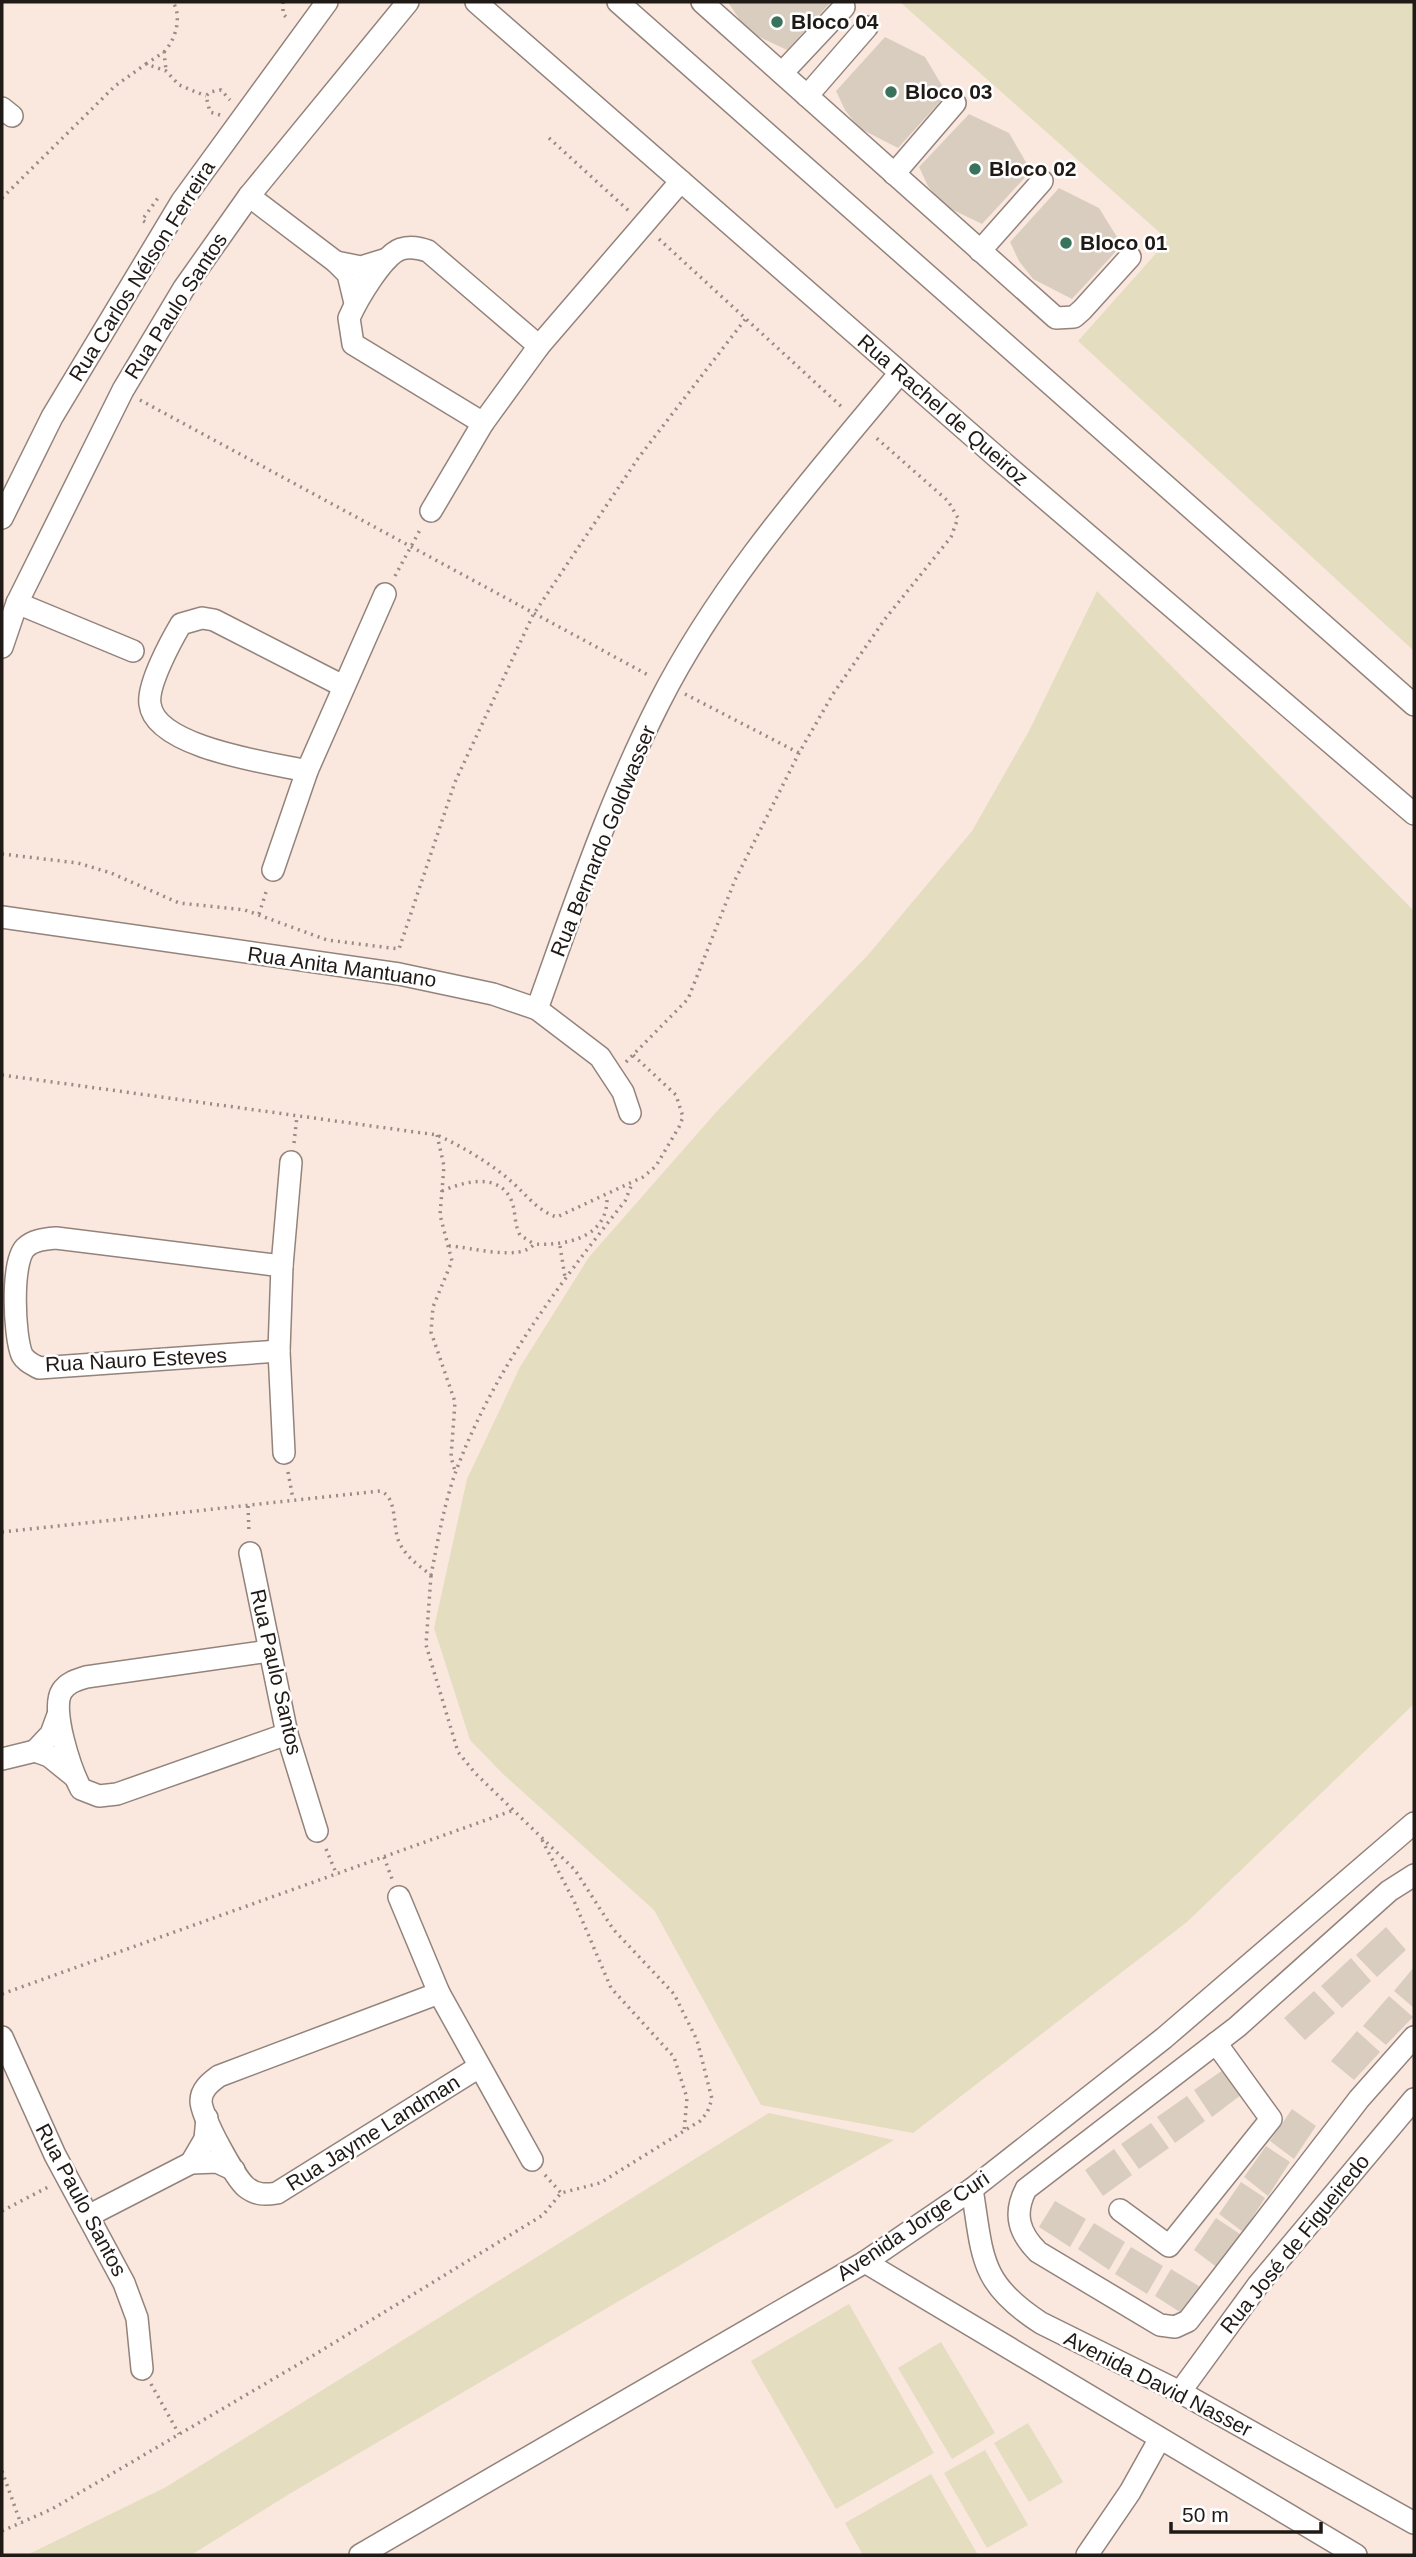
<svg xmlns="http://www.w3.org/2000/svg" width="1416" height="2557" viewBox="0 0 1416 2557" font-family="Helvetica,sans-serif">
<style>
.green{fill:#e4ddc0}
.building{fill:#d9cdc0}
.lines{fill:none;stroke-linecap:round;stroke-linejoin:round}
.minor-casing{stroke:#93837b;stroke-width:24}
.path{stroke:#988b85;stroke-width:3.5;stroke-dasharray:2 5;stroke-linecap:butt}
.minor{stroke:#fff;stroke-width:21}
.poi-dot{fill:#39735b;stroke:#fff;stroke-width:2.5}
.labels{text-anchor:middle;stroke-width:5;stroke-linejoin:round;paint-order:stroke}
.poi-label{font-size:21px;font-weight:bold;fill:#201a17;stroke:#fff;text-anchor:start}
.street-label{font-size:21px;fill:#201a17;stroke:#fff}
</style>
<rect width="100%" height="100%" fill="#fae8df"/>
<g class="green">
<polygon points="900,2 1414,2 1414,651 1078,341 1168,240"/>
<polygon points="1097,591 1414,911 1414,1704 1187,1922 913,2133 761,2105 654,1910 503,1774 470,1740 434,1628 467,1479 520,1367 589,1257 719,1109 868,955 972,831 1029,731"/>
<polygon points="769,2113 894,2140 291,2493 191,2555 27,2555 166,2487"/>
<polygon points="849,2304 934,2453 836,2509 751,2361"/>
<polygon points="941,2342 995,2433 952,2459 898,2368"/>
<polygon points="1028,2423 1063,2482 1029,2502 994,2443"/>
<polygon points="985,2450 1028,2525 987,2548 944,2473"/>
<polygon points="931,2474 978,2555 863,2555 845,2523"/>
</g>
<g class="building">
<polygon points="728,2 831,2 787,50 747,31"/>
<polygon points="885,37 925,57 947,94 898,148 859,128 845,110 836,91"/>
<polygon points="969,114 1009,133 1031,171 982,224 943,205 928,186 919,167"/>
<polygon points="1059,188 1099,208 1122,245 1072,299 1033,279 1019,261 1010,242"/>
<polygon points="1386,1927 1406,1950 1377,1977 1356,1955"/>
<polygon points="1351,1958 1371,1981 1342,2008 1321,1986"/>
<polygon points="1414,1967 1414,2008 1394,1991"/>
<polygon points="1314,1991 1335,2013 1305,2040 1284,2018"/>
<polygon points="1389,1996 1413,2017 1386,2045 1363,2026"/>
<polygon points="1357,2031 1380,2052 1354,2080 1331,2061"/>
<polygon points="1223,2070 1241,2095 1212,2117 1194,2090"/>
<polygon points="1187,2096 1205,2121 1175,2143 1157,2117"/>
<polygon points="1292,2109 1316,2126 1294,2159 1270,2141"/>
<polygon points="1151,2123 1169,2148 1139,2169 1121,2144"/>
<polygon points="1266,2146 1290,2162 1268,2196 1244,2177"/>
<polygon points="1114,2149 1132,2175 1103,2196 1085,2170"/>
<polygon points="1241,2182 1265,2198 1243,2232 1219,2214"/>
<polygon points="1055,2201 1086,2219 1070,2247 1039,2227"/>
<polygon points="1216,2218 1240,2234 1218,2268 1194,2250"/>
<polygon points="1094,2223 1125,2242 1109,2270 1078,2249"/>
<polygon points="1131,2247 1163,2266 1147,2294 1115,2274"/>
<polygon points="1171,2269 1202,2288 1186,2316 1155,2296"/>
</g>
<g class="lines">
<g class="minor-casing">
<g id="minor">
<polyline points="476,2 999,459 1414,814"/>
<polyline points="618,2 1414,705"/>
<polyline points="702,2 1056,318 1074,317 1082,310 1130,257"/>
<polyline points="782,73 844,7"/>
<polyline points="807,96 867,27"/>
<polyline points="2,108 12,116"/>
<polyline points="894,174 955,103"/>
<polyline points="249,196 336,262"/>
<polyline points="980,251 1042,181"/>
<polyline points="355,303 348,274 336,262 361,267 387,259"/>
<path d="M483 423 353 344 349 318C357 300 383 255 401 249 411 246 419 248 428 251L539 346"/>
<polyline points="431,511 483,423 539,346 681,181"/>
<polyline points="2,518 52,417 182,201 327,2"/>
<polyline points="17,603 133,651"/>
<polyline points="2,647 17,603 123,390 184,288 249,196 408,2"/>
<path d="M307 771C271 763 155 748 150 704 147 685 171 641 181 624L202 618 214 620 343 686"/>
<polyline points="273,870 307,771 385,594"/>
<polyline points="2,917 399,974 493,994 537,1009 600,1057 623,1092 630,1113"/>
<path d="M537 1009C574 906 609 801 659 703 721 581 813 478 900 373"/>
<path d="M279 1351 39 1368C32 1364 26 1362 22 1355 14 1336 11 1263 25 1248 33 1240 45 1239 56 1238L282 1266"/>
<polyline points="284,1453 279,1351 282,1266 291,1162"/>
<polyline points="250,1553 287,1734 317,1831"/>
<path d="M269 1651 86 1677C77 1680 68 1682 62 1691 50 1709 71 1770 81 1789L99 1796 117 1794 287 1734"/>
<polyline points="58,1715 51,1734 35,1751 49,1756 75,1777"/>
<polyline points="2,1759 35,1751"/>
<path d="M1414 1875 1389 1891 1237 2027 1026 2189C1013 2214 1019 2233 1038 2252L1160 2325 1175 2327 1188 2321 1359 2099 1414 2037"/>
<polyline points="399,1897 439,1993 532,2160"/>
<path d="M439 1993 219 2076C211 2082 201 2089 201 2101 201 2116 235 2178 246 2187 256 2195 265 2195 277 2193L479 2067"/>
<polyline points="2,2037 55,2155 124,2283 137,2318 142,2369"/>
<polyline points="207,2118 205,2139 191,2163 217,2162 234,2170"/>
<path d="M972 2189C983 2257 979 2283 1041 2323L1180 2392 1414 2523"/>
<polyline points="1120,2210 1169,2246 1271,2119 1216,2043"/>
<polyline points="88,2216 191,2163"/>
<polyline points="865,2262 1356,2555"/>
<polyline points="1180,2392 1258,2285 1414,2099"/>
<polyline points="360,2555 865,2262 972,2189 1164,2038 1414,1823"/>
<polyline points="1087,2555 1130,2492 1159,2440"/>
</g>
</g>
<g class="path">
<polyline points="283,2 283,14 289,20"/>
<path d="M164 52C176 39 182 17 173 2"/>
<polyline points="146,64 164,52 166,70"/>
<polyline points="220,115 210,112 206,96 210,92 221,90 230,100"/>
<polyline points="549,138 630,212"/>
<polyline points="2,198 115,86 146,64 166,71 179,85 206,96"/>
<polyline points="145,222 142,220 158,198"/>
<polyline points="659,239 844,409"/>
<polyline points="140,400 650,676"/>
<polyline points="395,576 421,528"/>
<polyline points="685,694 799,753"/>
<polyline points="2,854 78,863 111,873 179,903 245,910 327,940 399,949 455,782 533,615 639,457 747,317"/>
<polyline points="259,914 267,889"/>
<polyline points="626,1062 688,999 735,880 799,753 833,694 885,619 951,537 958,518 948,501 873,435"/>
<path d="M2 1075 437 1135C461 1146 485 1160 506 1177 523 1190 536 1211 557 1217L643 1177 656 1166 679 1127 683 1117 676 1095 633 1055"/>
<polyline points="437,1135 444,1166 440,1215 452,1261 433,1307 431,1332 455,1402 451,1457 455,1471"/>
<polyline points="294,1143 297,1116"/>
<path d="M442 1191C463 1182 500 1171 512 1202 516 1213 514 1224 520 1235L534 1244"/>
<path d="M449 1246C471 1247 521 1262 534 1244 565 1246 609 1238 607 1196"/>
<polyline points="560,1246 565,1277"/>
<polyline points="288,1472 293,1499"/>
<polyline points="248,1506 249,1533"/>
<path d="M2 1532 380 1491C398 1497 392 1526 399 1542 406 1557 418 1565 431 1575 438 1540 444 1504 456 1471 494 1369 558 1286 625 1201L632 1184"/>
<polyline points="542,1840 574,1901 611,1988 674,2057 687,2098 684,2132"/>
<polyline points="326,1849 337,1875"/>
<polyline points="384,1857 392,1879"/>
<polyline points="2,1994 514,1810"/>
<polyline points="545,2175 561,2193"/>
<polyline points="2,2211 50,2186"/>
<polyline points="151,2384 179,2434"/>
<polyline points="2,2471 21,2524"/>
<polyline points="2,2531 52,2509 314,2355 543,2215 561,2193 600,2183 700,2121 707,2113 712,2099 697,2040 674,1994 613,1929 575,1870 475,1773 458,1752 426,1645 431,1575"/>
</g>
<use href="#minor" class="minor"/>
</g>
<g class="poi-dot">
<circle cx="777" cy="22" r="7"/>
<circle cx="891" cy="92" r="7"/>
<circle cx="975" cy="169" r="7"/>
<circle cx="1066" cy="243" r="7"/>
</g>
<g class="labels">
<g class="poi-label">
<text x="791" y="29">Bloco 04</text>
<text x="905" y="99">Bloco 03</text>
<text x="989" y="176">Bloco 02</text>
<text x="1080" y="250">Bloco 01</text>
</g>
<g class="street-label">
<text transform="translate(142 271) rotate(-58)" y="7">Rua Carlos Nélson Ferreira</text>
<text transform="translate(176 306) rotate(-57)" y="7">Rua Paulo Santos</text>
<text transform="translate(943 410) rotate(41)" y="7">Rua Rachel de Queiroz</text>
<text transform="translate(603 841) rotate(-68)" y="7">Rua Bernardo Goldwasser</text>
<text transform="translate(342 967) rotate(8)" y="7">Rua Anita Mantuano</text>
<text transform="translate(136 1360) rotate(-3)" y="7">Rua Nauro Esteves</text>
<text transform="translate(276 1672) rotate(77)" y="7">Rua Paulo Santos</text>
<text transform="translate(373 2133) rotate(-32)" y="7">Rua Jayme Landman</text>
<text transform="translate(81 2200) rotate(62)" y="7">Rua Paulo Santos</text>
<text transform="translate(913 2226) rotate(-34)" y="7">Avenida Jorge Curi</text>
<text transform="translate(1295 2244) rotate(-51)" y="7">Rua José de Figueiredo</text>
<text transform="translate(1158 2384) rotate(27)" y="7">Avenida David Nasser</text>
</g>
</g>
<rect width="1416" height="2557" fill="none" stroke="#201a17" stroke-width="7"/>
<path d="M1171 2522v10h150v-10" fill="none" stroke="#201a17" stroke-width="3.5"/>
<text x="1182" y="2522" font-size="21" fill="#201a17" stroke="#ffffff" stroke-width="5" paint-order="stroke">50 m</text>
</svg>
